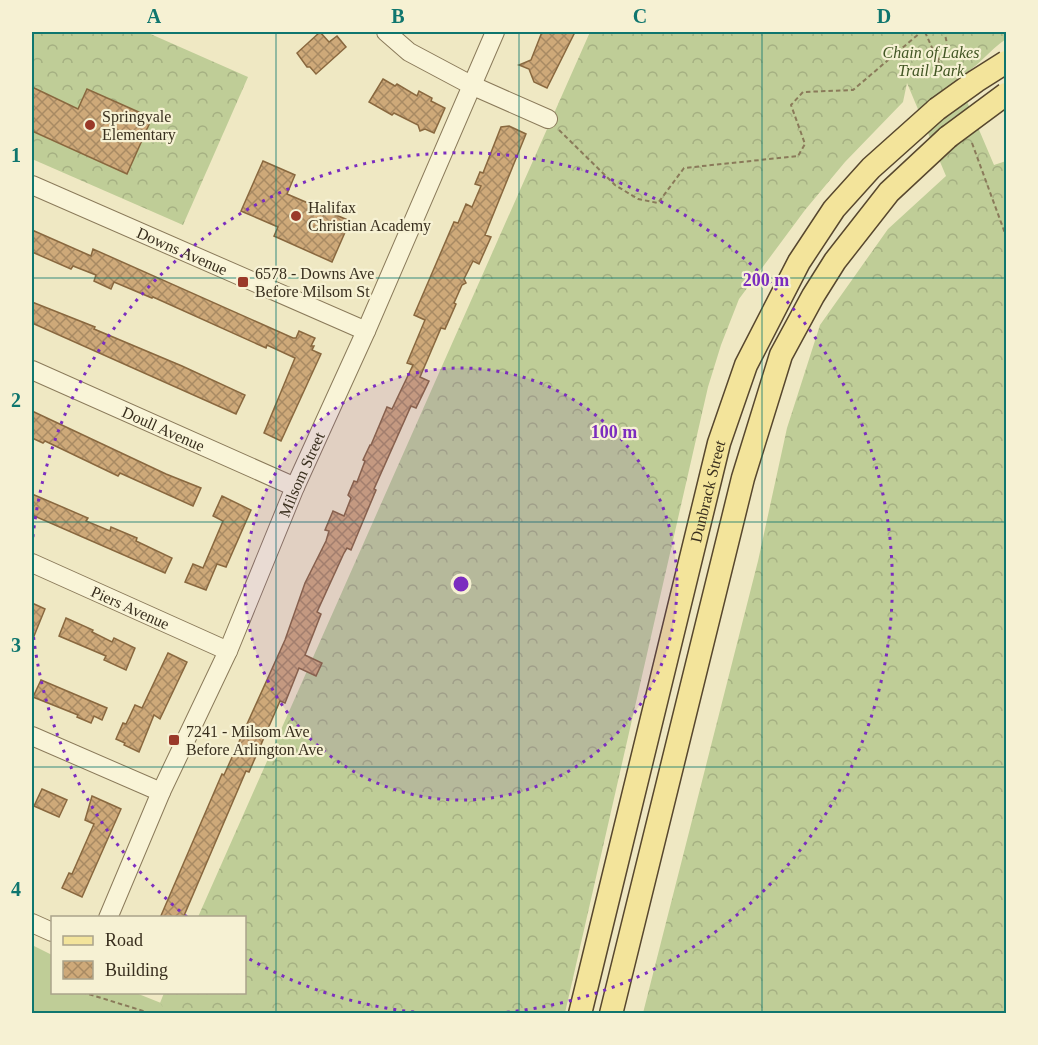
<svg xmlns="http://www.w3.org/2000/svg" width="1038" height="1045" viewBox="0 0 1038 1045" font-family="Georgia,serif">
<style>
.grass{fill:#bfcd97}
.forest{fill:url(#forest-crowns)}
.building{fill:url(#building-cross-hatch);stroke:#89683f;stroke-width:1.5}
.lines{fill:none;stroke-linecap:round;stroke-linejoin:round}
.minor-casing{stroke:#8a7a5a;stroke-width:20}
.major-casing{stroke:#57472e;stroke-width:25}
.path{stroke:#8a7a5a;stroke-width:2;stroke-dasharray:4.5 3;stroke-linecap:butt}
.minor{stroke:#f9f4d7;stroke-width:18}
.major{stroke:#f3e49b;stroke-width:22}
.major-bridge-casing{stroke:#57472e;stroke-width:25;stroke-linecap:butt}
.major-bridge{stroke:#f3e49b;stroke-width:22}
.grid{fill:none;stroke:#0f766e;stroke-width:1.5;stroke-opacity:0.55}
.ring{fill:none;stroke:#7b2cbf;stroke-width:3;stroke-dasharray:3 6}
.poi-dot{fill:#9a3929;stroke:#f6f1d3;stroke-width:2}
.labels{text-anchor:middle;stroke-width:4.5;stroke-linejoin:round;paint-order:stroke}
.park-label{font-size:16px;font-style:italic;fill:#425624;stroke:#f6f1d3}
.poi-label{font-size:16px;fill:#392f1e;stroke:#f6f1d3;text-anchor:start}
.street-label{font-size:16px;fill:#392f1e;stroke:#f6f1d3}
.centre{fill:#7b2cbf;stroke:#f6f1d3;stroke-width:3}
.ring-label{font-size:18px;text-anchor:middle;font-weight:bold;fill:#7b2cbf;stroke:#f6f1d3;stroke-width:4.5;stroke-linejoin:round;paint-order:stroke}
.neatline{fill:none;stroke:#0f766e;stroke-width:2}
.grid-label{font-size:20px;text-anchor:middle;font-weight:bold;fill:#0f766e}
</style>
<defs>
<pattern id="forest-crowns" width="20" height="18" patternUnits="userSpaceOnUse" patternTransform="scale(1.5)"><rect width="20" height="18" fill="#bfcd97"/><path d="M2 6a3 3 0 1 1 6 0M12 15a3 3 0 1 1 6 0" fill="none" stroke="#a5b082"/></pattern>
<pattern id="building-cross-hatch" width="8" height="8" patternUnits="userSpaceOnUse" patternTransform="scale(1.5)"><rect width="8" height="8" fill="#cea979"/><path d="M0 0l8 8M0 8l8-8" fill="none" stroke="#a88a63"/></pattern>
</defs>
<rect width="100%" height="100%" fill="#efe8c3"/>
<polygon class="grass" points="32,945 52,955 52,992 136,993 186,1013 32,1013"/>
<g class="forest">
<polygon points="32,32 146,32 248,77 183,225 32,159"/>
<path d="M590 32H1006V39C988 51 978 68 957 78L994 165 1006 161V1013H643L758 561 787 428 820 325 888 229 946 176 907 83 903 102 845 162 805 210 739 299 721 345 708 387 565 1013 168 1014 160 1003 164 993 244 992V918L198 917Z"/>
</g>
<g class="building">
<polygon points="320,32 329,42 337,36 346,47 316,74 310,67 307,67 297,53"/>
<polygon points="542,32 575,32 547,88 534,82 529,69 519,65 531,60"/>
<polygon points="383,79 395,86 397,84 417,96 419,91 432,98 431,101 445,108 434,133 425,129 420,131 418,125 394,113 392,115 369,102"/>
<polygon points="32,87 78,109 87,89 152,118 127,174 32,131"/>
<polygon points="509,126 526,134 491,220 485,235 491,237 479,264 473,261 464,279 466,283 462,285 454,303 456,304 445,329 441,328 420,377 429,381 416,408 411,406 374,489 376,490 351,550 347,548 344,553 317,612 321,614 305,655 322,663 316,676 299,668 285,703 280,701 249,772 246,771 183,918 160,918 222,774 224,775 285,640 305,583 326,541 329,531 325,530 333,511 344,516 351,498 348,495 354,481 357,482 365,461 363,460 370,445 371,445 387,407 392,409 413,365 407,363 425,320 414,315 454,222 458,223 466,204 472,207 481,186 475,184 480,172 483,173 501,127"/>
<polygon points="263,161 295,175 287,194 350,221 332,262 274,236 278,227 241,211"/>
<polygon points="32,230 91,256 93,249 293,338 296,338 299,331 315,338 311,346 314,346 312,350 321,354 281,441 264,433 295,358 267,345 266,348 153,297 152,298 114,282 111,289 94,281 96,275 73,266 71,269 32,252"/>
<polygon points="32,302 95,327 94,329 182,366 245,395 236,414 32,323"/>
<polygon points="32,411 166,474 201,488 193,506 120,473 118,476 45,441 43,443 32,438"/>
<polygon points="32,494 88,518 86,521 110,531 111,527 137,538 136,541 172,558 165,573 32,515"/>
<polygon points="222,496 251,510 226,567 217,564 206,590 185,582 193,564 203,568 223,521 213,516"/>
<polygon points="32,603 45,609 32,641"/>
<polygon points="66,618 93,630 92,632 112,642 114,638 135,648 126,670 104,660 106,656 59,636"/>
<polygon points="168,653 187,662 160,719 154,715 139,752 124,745 125,743 116,739 123,723 126,724 135,705 142,708"/>
<polygon points="41,680 107,708 102,720 94,716 91,723 77,717 78,715 33,697"/>
<polygon points="42,789 67,800 59,817 34,806"/>
<polygon points="92,796 121,809 82,897 62,888 69,873 72,874 94,824 85,820"/>
</g>
<g class="lines">
<g class="minor-casing">
<g id="minor">
<polyline points="386,32 409,52 471,85 548,119"/>
<path id="s1" d="M32 185 366 331"/>
<path id="s2" d="M32 370 295 487"/>
<path id="s3" d="M32 563 228 651"/>
<polyline points="32,736 161,792"/>
<path id="s4" d="M108 918 161 792 228 651 295 487 366 331 495 32"/>
<polyline points="32,923 52,932"/>
</g>
</g>
<g class="major-casing">
<g id="major">
<path id="s5" d="M580 1014 719 443 746 365 799 262 834 209 871 168 937 109"/>
<polyline points="611,1014 743,478 781,355 813,296 835,261 889,192 948,137"/>
</g>
</g>
<g class="path">
<polyline points="925,32 946,79"/>
<path d="M937 60C949 52 948 44 944 32"/>
<polyline points="559,130 615,185 638,199 658,203 684,168 798,156 805,144 791,105 803,92 853,90 921,32"/>
<polyline points="972,143 1006,236"/>
<polyline points="82,992 153,1014"/>
</g>
<use href="#minor" class="minor"/>
<use href="#major" class="major"/>
<g class="major-bridge-casing">
<g id="major-bridge">
<polyline points="937,109 976,81 1006,62"/>
<polyline points="948,137 1006,94"/>
</g>
</g>
<use href="#major-bridge" class="major-bridge"/>
</g>
<path class="grid" d="M276 32V1014M519 32V1014M762 32V1014M32 278H1006M32 522H1006M32 767H1006"/>
<circle cx="461" cy="584" r="216" fill="#7b2cbf" fill-opacity=".12"/>
<g class="ring">
<circle cx="461" cy="584" r="216"/>
<path d="M423 1013A431 431 0 0 1 246 957M187 917A431 431 0 0 1 32 622M32 546A431 431 0 1 1 499 1013"/>
</g>
<g class="poi-dot">
<circle cx="90" cy="125" r="6"/>
<circle cx="296" cy="216" r="6"/>
<rect x="237" y="276" width="12" height="12" rx="3"/>
<rect x="168" y="734" width="12" height="12" rx="3"/>
</g>
<g class="labels">
<g class="park-label">
<text x="931" y="58">Chain of Lakes<tspan x="931" dy="18">Trail Park</tspan></text>
</g>
<g class="poi-label">
<text x="102" y="122">Springvale<tspan x="102" dy="18">Elementary</tspan></text>
<text x="308" y="213">Halifax<tspan x="308" dy="18">Christian Academy</tspan></text>
<text x="255" y="279">6578 - Downs Ave<tspan x="255" dy="18">Before Milsom St</tspan></text>
<text x="186" y="737">7241 - Milsom Ave<tspan x="186" dy="18">Before Arlington Ave</tspan></text>
</g>
<g class="street-label">
<text dy="6" stroke="none"><textPath href="#s1" startOffset="164">Downs Avenue</textPath></text>
<text dy="6" stroke="none"><textPath href="#s2" startOffset="144">Doull Avenue</textPath></text>
<text dy="6" stroke="none"><textPath href="#s4" startOffset="484">Milsom Street</textPath></text>
<text dy="6" stroke="none"><textPath href="#s5" startOffset="538">Dunbrack Street</textPath></text>
<text dy="6" stroke="none"><textPath href="#s3" startOffset="108">Piers Avenue</textPath></text>
</g>
</g>
<circle cx="461" cy="584" r="9" class="centre"/>
<g class="ring-label">
<text x="766" y="286">200 m</text>
<text x="614" y="438">100 m</text>
</g>
<rect width="1038" height="1045" fill="none" stroke="#f6f1d3" stroke-width="66"/>
<rect x="51" y="916" width="195" height="78" fill="#f6f1d3" stroke="#aaa38b" stroke-width="1.5"/>
<rect x="63" y="936" width="30" height="9" fill="#f3e49b" stroke="#aaa38b" stroke-width="1.5"/>
<text x="105" y="946" font-size="18" fill="#392f1e">Road</text>
<rect x="63" y="961" width="30" height="18" fill="url(#building-cross-hatch)" stroke="#aaa38b" stroke-width="1.5"/>
<text x="105" y="976" font-size="18" fill="#392f1e">Building</text>
<rect x="33" y="33" width="972" height="979" class="neatline"/>
<g class="grid-label">
<text x="154" y="23">A</text>
<text x="398" y="23">B</text>
<text x="640" y="23">C</text>
<text x="884" y="23">D</text>
<text x="16" y="162">1</text>
<text x="16" y="407">2</text>
<text x="16" y="652">3</text>
<text x="16" y="896">4</text>
</g>
</svg>
